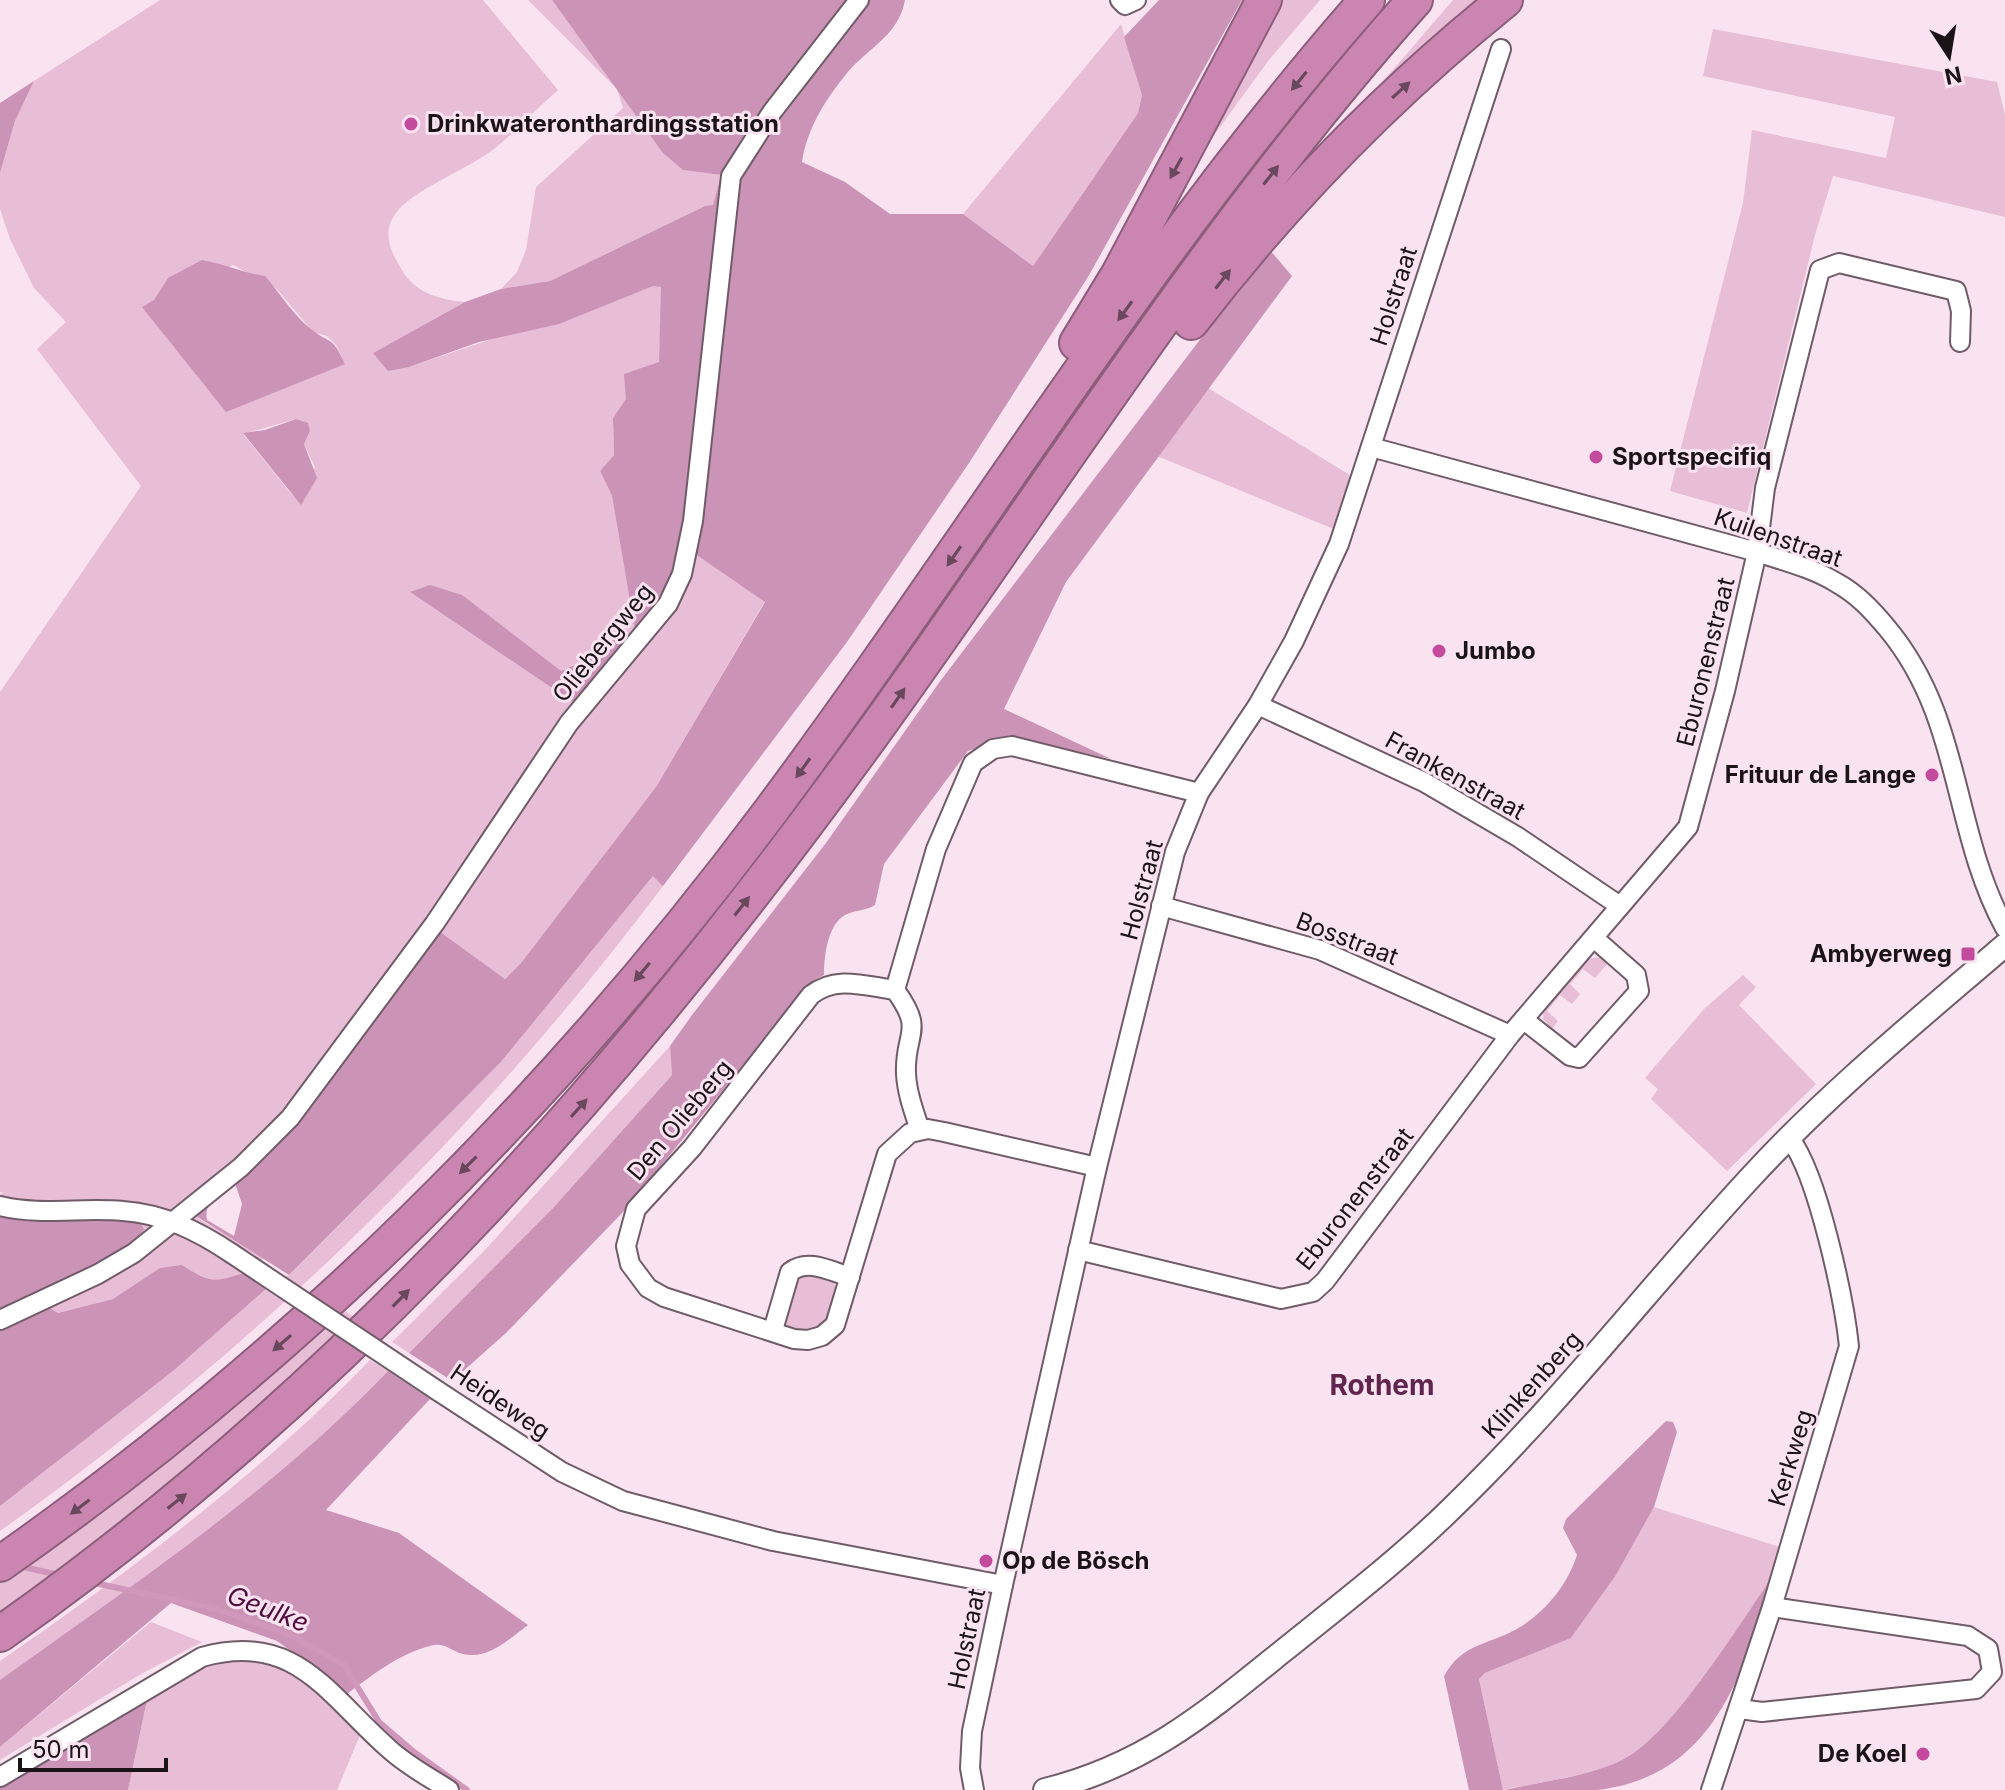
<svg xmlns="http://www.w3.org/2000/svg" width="2005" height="1790" viewBox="0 0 2005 1790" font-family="Inter,sans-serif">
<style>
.green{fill:#e8bdd6;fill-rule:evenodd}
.forest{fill:#cb93b5;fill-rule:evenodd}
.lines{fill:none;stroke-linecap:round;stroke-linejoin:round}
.stream{stroke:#d097ba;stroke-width:6}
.minor-casing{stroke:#705c68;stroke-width:22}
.tertiary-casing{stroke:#705c68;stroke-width:26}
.motorway-casing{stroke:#8c5e7b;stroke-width:38}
.minor{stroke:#fff;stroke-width:18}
.tertiary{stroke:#fff;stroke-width:22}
.motorway{stroke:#ca86b1;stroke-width:34}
.minor-bridge-casing{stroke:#705c68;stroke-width:22;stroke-linecap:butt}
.minor-bridge{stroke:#fff;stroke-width:18}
.oneway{fill:#69475c}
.poi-dot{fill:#c44a9e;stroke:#fae3f1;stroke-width:3}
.labels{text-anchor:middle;stroke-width:6;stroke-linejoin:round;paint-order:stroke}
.poi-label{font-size:24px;font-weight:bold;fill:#1a1317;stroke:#fae3f1;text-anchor:start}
.street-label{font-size:24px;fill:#1a1317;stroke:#fae3f1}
.water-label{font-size:26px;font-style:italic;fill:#500c3d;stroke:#fae3f1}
.quarter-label{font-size:28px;font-weight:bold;fill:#60254d;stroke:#fae3f1}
</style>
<rect width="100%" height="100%" fill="#fae3f1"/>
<g class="green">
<path d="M160 0H483L558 90C536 109 516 131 494 149 470 168 411 191 396 213 381 233 391 252 402 270 415 293 441 300 465 302L373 353 409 367 653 285 662 287 659 362 613 418 614 455 600 471 612 496 635 629 691 550 765 601 656 787 521 963 505 979 433 927 339 1054 196 1217 264 1258C232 1283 216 1288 182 1265L113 1299 58 1313 34 1297 92 1217 22 1219 0 1214V1194L4 1193 0 1192V692L141 486 37 349 66 322 34 288 10 239 0 209V173L15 121 34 81ZM233 265 276 288 313 332 327 336 336 345 345 364 142 307ZM296 419 310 431 304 444 315 467 293 496 243 434ZM410 592 533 653 561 672 577 664 590 652 574 703Z"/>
<polygon points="528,0 552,0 622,93 643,128 684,170 721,175 713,206 705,206 550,281 501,289 517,272 526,250 536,187 623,108 617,89"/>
<polygon points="1279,0 1320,0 1269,60 1176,187"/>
<polygon points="1453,0 1486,0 1324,150"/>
<polygon points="1121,24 1142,95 1138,113 1033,266 963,214"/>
<polygon points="1713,29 1997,82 2005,115 2005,217 1833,176 1815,235 1747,513 1670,491 1743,203 1752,130 1886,158 1895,117 1703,76"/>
<polygon points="1208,388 1353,477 1336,530 1157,456"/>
<path d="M654 875 663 886C477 1134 252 1352 0 1531V1506L173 1371 266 1289 289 1275 501 1062Z"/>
<polygon points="1601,957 1608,963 1595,978 1583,969 1570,984 1580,994 1572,1004 1560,995 1547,1011 1558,1021 1552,1029 1543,1019 1544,1009 1587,959"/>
<polygon points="1743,975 1756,987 1739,1005 1816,1084 1727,1171 1651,1099 1658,1089 1645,1078 1704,1009"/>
<polygon points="670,1046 672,1075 553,1208 409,1353 392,1342 484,1251"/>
<path d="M803 1271 832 1279 838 1292C829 1319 830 1323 803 1334L788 1328C779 1314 791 1281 803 1271Z"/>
<polygon points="340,1308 355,1318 160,1496 0,1617 0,1577"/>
<path d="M370 1360 388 1371C273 1491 134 1584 0 1680V1661C130 1571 260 1474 370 1360Z"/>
<path d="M1654 1507 1783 1548 1778 1569C1743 1618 1673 1735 1623 1760 1588 1777 1542 1781 1503 1790L1479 1679 1485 1673 1571 1638 1616 1575Z"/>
<polygon points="151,1622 202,1642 141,1674 0,1760 0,1747"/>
<polygon points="249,1648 302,1677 361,1733 337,1790 128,1790 147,1700 220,1654"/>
</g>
<g class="forest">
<path d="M552 0H905C899 35 868 48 847 73 826 99 807 128 802 162L845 182 890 214H963L1033 266 1138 113 1142 95 1124 37 1159 0H1242L1088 277 969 463 847 642 663 886 653 876 501 1062 289 1275 196 1216 272 1139 432 926 505 979 521 963 656 787 765 602 691 551 635 630 612 496 600 471 614 455 613 418 626 399 624 374 659 362 661 287 653 286 559 324 479 342 409 367 388 371 373 353 465 302 501 289 550 281 705 206 713 205 721 175 683 170 663 153ZM234 1180 242 1204 234 1236 207 1220C203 1201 222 1192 234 1180Z"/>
<polygon points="34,81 15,121 0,173 0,103"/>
<path d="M1269 249 1292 276 1066 582 1004 709 1111 759 1011 737 968 751 884 864 875 905C865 911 854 910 845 915 827 925 824 958 824 975L812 981 624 1211 506 1333 452 1381 409 1353 553 1208 672 1075 670 1046 692 1015 826 843 941 680Z"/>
<path d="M202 260C225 264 243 273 265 276 280 293 293 315 311 329 332 346 331 334 345 364L226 412 142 307 154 300 168 278Z"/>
<polygon points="296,419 308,423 310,431 304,444 317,478 301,505 243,433 265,430"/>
<polygon points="430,585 462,595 561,671 577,664 606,633 626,645 574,703 410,592"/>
<path d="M0 1214C46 1225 93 1213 140 1223L144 1229 137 1243 34 1298 58 1313 113 1299 160 1268 182 1265C210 1283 215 1283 246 1272L266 1289 173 1371 0 1506Z"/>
<path d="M388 1371 430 1399 326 1510 399 1533 528 1625C509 1639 488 1660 463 1654 452 1651 445 1643 434 1645 400 1652 370 1677 343 1697L308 1663 277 1641 171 1603 0 1747V1680C134 1584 273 1491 388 1371Z"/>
<path d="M1666 1421 1673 1422 1677 1432 1654 1507 1616 1575 1571 1638 1485 1673 1479 1679 1503 1790H1469L1444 1676C1463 1643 1485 1646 1515 1630 1544 1614 1567 1586 1577 1555L1563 1528 1566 1519Z"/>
<path d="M1778 1569C1743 1667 1719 1776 1597 1790 1567 1790 1535 1790 1505 1790 1543 1781 1589 1777 1624 1759 1674 1733 1742 1619 1778 1569Z"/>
<polygon points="147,1700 128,1790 0,1790 0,1787"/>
</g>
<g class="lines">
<g class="stream">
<polyline points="19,1566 59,1575"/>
<polyline points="90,1582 216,1609 291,1635 344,1665 379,1722 414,1752 467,1790"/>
</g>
<g class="minor-casing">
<g id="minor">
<polyline points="1120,0 1125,5 1136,0"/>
<path d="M1371 447 1757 552C1784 561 1813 568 1837 583 1857 594 1872 610 1887 628 1963 719 1951 829 2005 928"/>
<polyline points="1258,705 1424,782 1518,837 1620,906"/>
<polyline points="1161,906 1320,950 1510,1035"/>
<polyline points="895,990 936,849 973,763 993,749 1012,746 1199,793"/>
<polyline points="1524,1020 1570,1056 1579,1058 1639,991 1636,975 1595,939"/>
<path d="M920 1130C914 1112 907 1093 906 1074 904 1032 926 1032 895 990 865 986 836 975 811 995L692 1148 636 1209 626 1246 630 1264 648 1288 664 1297 794 1339 808 1340 822 1336 835 1325 887 1154 910 1133 928 1129 944 1132 1097 1167"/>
<path d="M0 1206C41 1216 82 1207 123 1211 164 1214 198 1231 231 1253"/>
<polyline points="1078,1250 1281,1299 1313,1292 1325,1281 1510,1035 1688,827 1725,691 1757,552 1765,488 1820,270 1839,263 1956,291 1961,311 1960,342"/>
<polyline points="0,1320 98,1274 134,1253 241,1167 290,1118 435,923 569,723 668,604 682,574 693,521 731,176 772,112 859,0"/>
<path d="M773 1330 790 1272C808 1258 830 1271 850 1277"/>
<polyline points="438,1391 562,1472 623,1501 773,1541 1003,1585"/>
<polyline points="1740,1709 1762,1712 1976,1689 1992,1672 1988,1649 1968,1636 1772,1607"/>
<path d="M0 1777 202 1657C295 1631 326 1693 388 1748 406 1765 429 1777 449 1790"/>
<polyline points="974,1790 970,1768 972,1731 1003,1585 1097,1167 1175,852 1199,793 1258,705 1294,641 1339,544 1501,49"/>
<path d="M1711 1790 1772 1607 1849 1346C1844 1299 1818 1175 1790 1139"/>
</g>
</g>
<g class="tertiary-casing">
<path id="tertiary" d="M1045 1790C1145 1765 1205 1714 1283 1651 1340 1605 1399 1560 1451 1509 1559 1405 1650 1286 1751 1177 1828 1093 1919 1019 2005 945"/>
</g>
<g class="motorway-casing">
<g id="motorway">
<path d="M1191 322C1283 202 1387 95 1505 0"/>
<polyline points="1077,343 1119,274 1264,0"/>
<path d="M0 1564C295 1358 555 1100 770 812 971 543 1145 252 1367 0"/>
<path d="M0 1634C345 1392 624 1077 870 737 1049 490 1211 228 1415 0"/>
</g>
</g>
<use href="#minor" class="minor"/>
<use href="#tertiary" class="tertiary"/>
<use href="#motorway" class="motorway"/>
<g class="minor-bridge-casing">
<polyline id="minor-bridge" points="231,1253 438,1391"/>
</g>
<use href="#minor-bridge" class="minor-bridge"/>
</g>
<defs><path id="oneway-solid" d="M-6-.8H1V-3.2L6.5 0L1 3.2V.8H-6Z" transform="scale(2)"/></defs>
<g class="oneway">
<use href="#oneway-solid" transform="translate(1299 81) rotate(129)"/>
<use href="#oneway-solid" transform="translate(1401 90) rotate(-42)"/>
<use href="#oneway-solid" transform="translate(1176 168) rotate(119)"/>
<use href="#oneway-solid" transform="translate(1271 175) rotate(-52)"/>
<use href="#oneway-solid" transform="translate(1223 279) rotate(-52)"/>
<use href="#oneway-solid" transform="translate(1125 311) rotate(126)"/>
<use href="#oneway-solid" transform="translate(954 556) rotate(125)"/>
<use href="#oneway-solid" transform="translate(898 698) rotate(-55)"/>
<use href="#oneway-solid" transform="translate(803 768) rotate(126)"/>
<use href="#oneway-solid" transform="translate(742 906) rotate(-52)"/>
<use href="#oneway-solid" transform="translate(642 972) rotate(130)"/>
<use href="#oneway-solid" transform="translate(579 1108) rotate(-48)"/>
<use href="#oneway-solid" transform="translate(468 1165) rotate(135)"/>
<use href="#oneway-solid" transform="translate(401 1298) rotate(-46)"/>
<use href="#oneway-solid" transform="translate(282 1343) rotate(139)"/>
<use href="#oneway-solid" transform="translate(177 1501) rotate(-38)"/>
<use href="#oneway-solid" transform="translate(80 1507) rotate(143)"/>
</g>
<g class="poi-dot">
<circle cx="411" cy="124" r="8"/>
<circle cx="1596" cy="457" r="8"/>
<circle cx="1439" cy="651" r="8"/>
<circle cx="1932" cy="775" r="8"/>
<rect x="1960" y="946" width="16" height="16" rx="4"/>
<circle cx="986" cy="1561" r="8"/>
<circle cx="1923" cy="1754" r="8"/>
</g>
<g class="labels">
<g class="poi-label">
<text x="427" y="132">Drinkwateronthardingsstation</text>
<text x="1612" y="465">Sportspecifiq</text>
<text x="1455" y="659">Jumbo</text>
<text x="1916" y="783" text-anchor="end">Frituur de Lange</text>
<text x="1952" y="962" text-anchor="end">Ambyerweg</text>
<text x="1002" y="1569">Op de Bösch</text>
<text x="1907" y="1762" text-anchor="end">De Koel</text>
</g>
<g class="street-label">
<text transform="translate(1394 296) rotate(-72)" y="8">Holstraat</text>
<text transform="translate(1778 538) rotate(19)" y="8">Kuilenstraat</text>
<text transform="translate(603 643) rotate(-51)" y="8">Oliebergweg</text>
<text transform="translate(1706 662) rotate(-76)" y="8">Eburonenstraat</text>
<text transform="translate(1455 776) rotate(29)" y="8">Frankenstraat</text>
<text transform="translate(1142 890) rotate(-75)" y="8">Holstraat</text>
<text transform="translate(1347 939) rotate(21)" y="8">Bosstraat</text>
<text transform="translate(680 1120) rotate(-50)" y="8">Den Olieberg</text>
<text transform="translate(1355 1199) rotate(-52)" y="8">Eburonenstraat</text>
<text transform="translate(1532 1385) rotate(-48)" y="8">Klinkenberg</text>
<text transform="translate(500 1402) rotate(34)" y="8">Heideweg</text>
<text transform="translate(1791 1458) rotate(-73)" y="8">Kerkweg</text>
<text transform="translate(967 1639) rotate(-78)" y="8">Holstraat</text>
</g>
<g class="water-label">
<text transform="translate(268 1609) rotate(21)" y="9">Geulke</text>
</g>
<g class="quarter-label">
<text x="1382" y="1395">Rothem</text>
</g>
</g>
<g transform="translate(1949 56) rotate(168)" stroke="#fae3f1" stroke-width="6" paint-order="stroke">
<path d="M0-6L14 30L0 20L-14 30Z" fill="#1a1317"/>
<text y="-12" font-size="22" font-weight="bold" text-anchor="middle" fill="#1a1317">N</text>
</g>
<path d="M20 1758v12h146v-12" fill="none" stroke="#1a1317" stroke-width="4"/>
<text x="32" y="1758" font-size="24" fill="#1a1317" stroke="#fae3f1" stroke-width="6" paint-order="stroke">50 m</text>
</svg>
